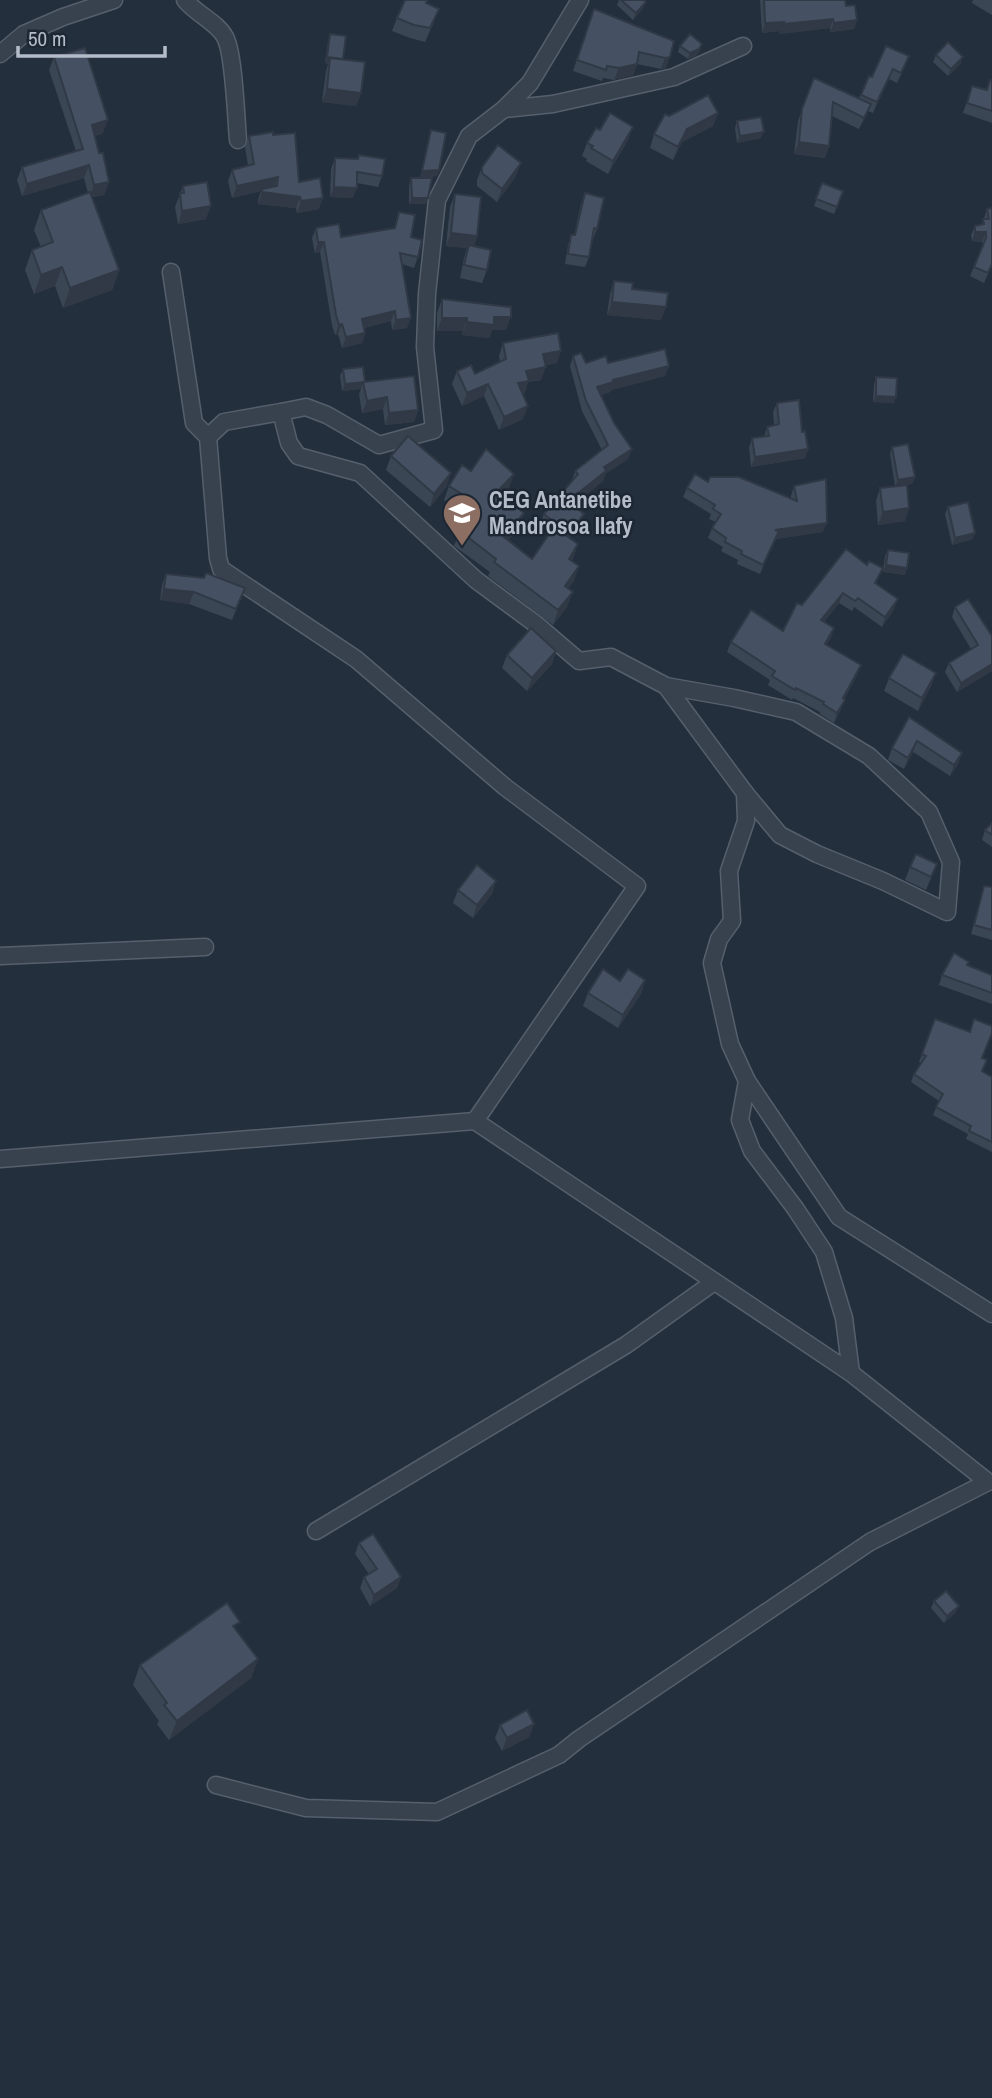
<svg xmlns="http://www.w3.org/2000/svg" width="992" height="2098" viewBox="0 0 992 2098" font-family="'Archivo Narrow',sans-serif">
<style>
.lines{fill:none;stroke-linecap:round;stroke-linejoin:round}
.minor-casing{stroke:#565f6c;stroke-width:19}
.minor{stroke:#38414e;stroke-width:16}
.wall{fill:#3b4654}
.shaded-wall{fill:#303945}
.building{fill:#455162;stroke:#303945;stroke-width:2}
.labels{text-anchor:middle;stroke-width:5;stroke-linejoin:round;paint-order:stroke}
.poi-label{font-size:23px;font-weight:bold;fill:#b4bcc9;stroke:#1d2633;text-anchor:start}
</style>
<rect width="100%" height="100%" fill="#242f3e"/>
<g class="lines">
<g class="minor-casing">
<g id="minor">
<path d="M185 0C196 14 217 22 225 37 234 53 236 117 238 140"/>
<polyline points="0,54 24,34 63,17 114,0"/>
<polyline points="504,109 553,104 674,77 743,46"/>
<polyline points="171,272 194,423 208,437 224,422 281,412 289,443 298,456 360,473 476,580 537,625 579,661 611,657 666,686 745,793 746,821 729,871 732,921 719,939 712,963 730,1044 747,1081 740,1120 752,1151 795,1208 824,1252 844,1318 851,1373"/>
<polyline points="281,412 306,407 327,415 379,445 434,430 425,347 427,294 437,200 469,136 504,109 530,83 580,0"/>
<polyline points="208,437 218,558 221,569 356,659 505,787 637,886 475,1121 851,1373 988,1482 870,1542 579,1739 559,1755 437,1812 306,1808 216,1785"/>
<polyline points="666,686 734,698 796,712 869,756 929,812 951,862 947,912 883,881 817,854 780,835 745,793"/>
<polyline points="0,956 205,947"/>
<polyline points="747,1081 839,1217 992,1314"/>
<polyline points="0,1159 475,1121"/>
<polyline points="316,1531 626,1345 714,1282"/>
</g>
</g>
<use href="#minor" class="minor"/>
</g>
<g class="wall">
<polygon points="427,0 426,3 434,22 425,42 410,38 392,31 397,18"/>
<polygon points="619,0 644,0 643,8 633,20 617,5"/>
<polygon points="760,0 845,0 846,6 857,20 854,29 830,32 830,28 779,34 780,31 762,33"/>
<polygon points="973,0 992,0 992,15 972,3"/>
<polygon points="594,9 674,41 666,68 661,69 637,64 633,75 614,80 603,78 602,81 573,71"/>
<polygon points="330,34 342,59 361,93 356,106 322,102 326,71 328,64 325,63 328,41"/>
<polygon points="680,46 700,50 696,56 688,59 678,52"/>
<polygon points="886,46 905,66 897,83 889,79 873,113 868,111 859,129 832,116 829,146 825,158 794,154 798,121 814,78 859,98 869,76 872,77"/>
<polygon points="936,55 961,63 948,76 933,62"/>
<polygon points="54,57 103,133 95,136 99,153 109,182 104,195 92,197 119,270 112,290 63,308 55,286 34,294 25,270 32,250 41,247 34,230 41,210 88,193 84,178 22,196 17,180 22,167 76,151 49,70"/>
<polygon points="992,81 992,123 963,113 972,86 987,90"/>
<polygon points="718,113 713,126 682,142 673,160 650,148 654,134 669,116"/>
<polygon points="737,121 761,138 737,143 735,128"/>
<polygon points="633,127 628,140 608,174 586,161 587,159 582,156 587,143 600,130"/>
<polygon points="431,130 439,170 437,176 420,178"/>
<polygon points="273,135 299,182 319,209 297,213 296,208 258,204 258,200 261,191 232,198 228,181 232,170 248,165 245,147 249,136"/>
<polygon points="335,158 382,176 378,187 357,183 353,198 330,197 331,169"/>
<polygon points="482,167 516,176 497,202 477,186 477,180"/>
<polygon points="411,178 426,204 409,204 409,185"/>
<polygon points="822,183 843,191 834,214 814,206"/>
<polygon points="183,186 206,219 178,224 175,207"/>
<polygon points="585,193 597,229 593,239 592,239 589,257 585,267 565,264 568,245 571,235 574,235 581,204"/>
<polygon points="455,194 477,236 474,246 487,270 482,283 460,278 464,258 467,248 446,246 450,207"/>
<polygon points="992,208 992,265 984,283 970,276 983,246 982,242 972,241 971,235 975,226 982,224 987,209"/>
<polygon points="399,212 411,237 418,257 414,268 402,264 407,328 392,330 391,321 364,328 365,333 362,343 342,348 338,334 335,335 332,325 320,252 315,253 312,238 316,228 341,237 394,229"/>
<polygon points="614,281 632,289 661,320 607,315 610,294"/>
<polygon points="442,299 506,330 492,330 489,338 462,335 463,331 437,331 437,313"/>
<polygon points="503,343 557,363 545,365 541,380 528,382 524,394 522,394 523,419 499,430 484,396 462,406 452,384 457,371 475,374 500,362 499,356"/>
<polygon points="573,356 586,363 608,363 669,366 665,376 611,390 610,392 601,395 628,459 605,474 603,481 573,505 580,524 569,538 578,544 572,561 574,581 568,588 567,607 553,625 488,576 490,572 454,546 460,531 470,517 444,500 449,486 471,471 509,488 503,495 524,513 519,527 508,540 532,559 550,532 540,524 544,514 572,481 575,471 602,450 582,411 570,366"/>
<polygon points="343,369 364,382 418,410 414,422 385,425 383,409 362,413 359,394 361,389 342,391 340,376"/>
<polygon points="876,377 894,403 873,402 874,384"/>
<polygon points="777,403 802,432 808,449 805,458 751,467 749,448 752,438 764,437 767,427 774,425 773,412"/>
<polygon points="892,447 915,477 912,484 895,486 890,454"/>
<polygon points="391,456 447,486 430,507 386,470"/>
<polygon points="708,482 791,499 791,496 794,486 823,532 776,539 760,574 737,564 738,560 721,551 723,547 708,538 712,528 716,522 709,519 711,514 683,497 687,488"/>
<polygon points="880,488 909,508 905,521 878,525 876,501"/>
<polygon points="948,507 973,539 952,545 945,514"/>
<polygon points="888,550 907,568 905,575 883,572 885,556"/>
<polygon points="166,574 245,588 232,620 189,604 160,600 162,585"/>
<polygon points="879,577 876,583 894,609 882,627 854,607 852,611 839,603 824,622 831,638 826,645 861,665 857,675 844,699 841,709 834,723 820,714 820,712 793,698 792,700 768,685 770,680 727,652 731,642 783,631 802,605"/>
<polygon points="955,607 992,636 992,671 957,692 945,672 949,663 971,649 952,617"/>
<polygon points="556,651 552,664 527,691 502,668 507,655"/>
<polygon points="936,673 931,686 918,711 884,691 889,678"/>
<polygon points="909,717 962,753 958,764 950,776 913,752 904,769 888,760 892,748"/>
<polygon points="992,823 992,847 982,840 985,830"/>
<polygon points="937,864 926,890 905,880 910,867"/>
<polygon points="496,881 492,894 473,918 453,903 458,890"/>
<polygon points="984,886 992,887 992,940 971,934"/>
<polygon points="968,965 992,975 992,1004 939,985 942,975"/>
<polygon points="645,980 641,994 618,1028 583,1006 588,993 620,981"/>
<polygon points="935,1019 982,1058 983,1071 992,1077 992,1152 966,1139 968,1134 933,1115 939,1101 911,1082 914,1074 921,1063 919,1062"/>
<polygon points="359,1543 401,1577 397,1588 370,1606 360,1588 364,1577 369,1574 355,1554"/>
<polygon points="934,1601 956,1612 944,1623 931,1608"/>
<polygon points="237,1631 258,1659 251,1678 169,1740 157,1724 159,1721 133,1685 140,1665"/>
<polygon points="534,1724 529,1737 502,1751 495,1738 500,1725"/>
</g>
<g class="shaded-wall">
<polygon points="646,2 643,8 633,20 636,13"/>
<polygon points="833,19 830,28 779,34 780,31 762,33 765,23"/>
<polygon points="857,20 854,29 830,32 834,23"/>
<polygon points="702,44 700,50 696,56 688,59 690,53"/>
<polygon points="327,57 343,59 330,58 328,64 325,63"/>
<polygon points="670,57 666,68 661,69 665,58"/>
<polygon points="963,57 961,63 948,76 951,69"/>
<polygon points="637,64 633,75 614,80 619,68"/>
<polygon points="893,69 889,79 873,113 877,102"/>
<polygon points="327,89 361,93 356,106 322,102"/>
<polygon points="871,104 867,115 859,129 864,118"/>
<polygon points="718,113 713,126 682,142 673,160 678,147 687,129"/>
<polygon points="108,120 103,133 87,138 92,125"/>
<polygon points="633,127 628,140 608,174 613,161"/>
<polygon points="764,132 761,138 737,143 740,136"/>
<polygon points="799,142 829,146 825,158 794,154"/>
<polygon points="521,163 516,176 497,202 502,189"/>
<polygon points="89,165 84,178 22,196 27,184"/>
<polygon points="439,170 437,176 420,178 422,171"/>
<polygon points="278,177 274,188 262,189 261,191 232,198 237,186"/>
<polygon points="109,182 104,195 89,198 94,185"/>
<polygon points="334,187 357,188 353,198 330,197"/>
<polygon points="262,192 300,197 296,208 258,204"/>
<polygon points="323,198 319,209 297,213 301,201"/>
<polygon points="412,198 428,198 426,204 409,204"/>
<polygon points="211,206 206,219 178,224 182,211"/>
<polygon points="975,232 986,232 982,242 972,241"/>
<polygon points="451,233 477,236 473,249 446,246"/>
<polygon points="318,242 324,242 320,252 315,253"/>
<polygon points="62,267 55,286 34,294 41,275"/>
<polygon points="119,270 112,290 63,308 70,288"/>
<polygon points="612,302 666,307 661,320 607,315"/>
<polygon points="395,311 391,321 358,329 362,319"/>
<polygon points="494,317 511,317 506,330 492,330 489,338 462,335 467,322"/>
<polygon points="411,318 407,328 392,330 396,320"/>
<polygon points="442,318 467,318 463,331 437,331"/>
<polygon points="342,324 338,334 335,335 339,325"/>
<polygon points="365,333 362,343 342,348 346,337"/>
<polygon points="561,351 557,363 538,367 543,354"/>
<polygon points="669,366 665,376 611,390 610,392 594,397 597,387 613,380"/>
<polygon points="546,367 541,380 528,382 524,394 513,396 518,383 526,371"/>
<polygon points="363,382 361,389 342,391 345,384"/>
<polygon points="488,384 484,396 462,406 467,393"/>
<polygon points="876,396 896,397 894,403 873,402"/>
<polygon points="387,397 383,409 362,413 367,401"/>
<polygon points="528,406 523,419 499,430 504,417"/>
<polygon points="418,410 414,422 385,425 389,413"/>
<polygon points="632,449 628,459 605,474 603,481 565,511 568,501 604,467"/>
<polygon points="808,449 805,458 751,467 755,457"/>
<polygon points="451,473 447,486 430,507 434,494"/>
<polygon points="514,474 509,488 493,505 498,491"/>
<polygon points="915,477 912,484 895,486 898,480"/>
<polygon points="909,508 905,521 878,525 883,512"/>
<polygon points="524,513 519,527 499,551 504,537"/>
<polygon points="584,514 580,524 564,544 568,534"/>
<polygon points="827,523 823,532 776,539 760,574 775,530"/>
<polygon points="975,533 973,539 952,545 955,538"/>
<polygon points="578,544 573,559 563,573 569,559"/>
<polygon points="886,565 907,568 905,575 883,572"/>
<polygon points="579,566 574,581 560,600 565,586"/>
<polygon points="164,589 194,592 189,604 160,600"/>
<polygon points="573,592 567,607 553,625 558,610"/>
<polygon points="843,593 839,603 817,630 821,620"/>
<polygon points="898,599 894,609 882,627 885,617"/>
<polygon points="834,628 831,638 821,654 825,644"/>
<polygon points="556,651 552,664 527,691 532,678"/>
<polygon points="992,664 992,671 957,692 961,683"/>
<polygon points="861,665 857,675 840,708 843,698"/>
<polygon points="936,673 931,686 918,711 922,698"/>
<polygon points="845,700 841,709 834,723 837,713"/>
<polygon points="917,741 913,752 904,769 908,758"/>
<polygon points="962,753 958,764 950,776 954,765"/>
<polygon points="496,881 492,894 473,918 477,905"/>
<polygon points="645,980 641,994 618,1028 623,1015"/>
<polygon points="401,1577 397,1588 370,1606 374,1595"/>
<polygon points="959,1606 956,1612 944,1623 947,1616"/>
<polygon points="258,1659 251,1678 169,1740 177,1721"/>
<polygon points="534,1724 529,1737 502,1751 507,1738"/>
</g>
<g class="building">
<polygon points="405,0 427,0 426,3 439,9 430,28 414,25 397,18"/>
<polygon points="621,0 644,0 646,2 636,13"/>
<polygon points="764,0 845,0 846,6 855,5 857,20 834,23 833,19 783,24 784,22 765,23"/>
<polygon points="594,9 674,41 670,57 665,58 639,52 637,64 619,68 607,66 606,70 577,60"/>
<polygon points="330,34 346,36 343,59 327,57"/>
<polygon points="690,34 702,44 699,49 690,53 680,46"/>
<polygon points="948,42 963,57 951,69 936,55"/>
<polygon points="886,46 909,56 901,73 893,69 877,102 861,95 869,76 872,77"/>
<polygon points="85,48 108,120 92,125 99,153 103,153 109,182 94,185 89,165 27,184 22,167 83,149 54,57"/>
<polygon points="330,58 365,62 361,93 327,89"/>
<polygon points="814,78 871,104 864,118 833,102 829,146 799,142 802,109"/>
<polygon points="990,80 992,81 992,111 967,103 972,86 987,90"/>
<polygon points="708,95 718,113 687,129 678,147 654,134 665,114 669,116"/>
<polygon points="610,113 633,127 613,161 591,148 593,146 587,143 596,128 600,130"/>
<polygon points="761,117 764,132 740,136 737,121"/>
<polygon points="431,130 446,133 439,170 422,171"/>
<polygon points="273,132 273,135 295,133 299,182 320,178 323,198 301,201 300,197 262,192 262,189 277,186 278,177 237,186 232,170 254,164 249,136"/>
<polygon points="498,145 521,163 502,189 482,173 482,167"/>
<polygon points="359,155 385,159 382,176 357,172 357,188 334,187 335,158 358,159"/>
<polygon points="411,178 432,178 428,198 412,198"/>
<polygon points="207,182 211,206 182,211 180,193 184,193 183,186"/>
<polygon points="822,183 843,191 837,207 816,199"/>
<polygon points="90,192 119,270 70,288 62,267 41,275 32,250 53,242 41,210"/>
<polygon points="585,193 604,198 597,229 594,228 589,257 568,254 571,235 575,235"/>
<polygon points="455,194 481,197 477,236 451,233"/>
<polygon points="992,208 992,264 988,273 974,267 986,238 986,232 975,232 975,226 984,224 983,219 989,219 987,209"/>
<polygon points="399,212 415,215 411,237 422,240 418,257 400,253 411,318 396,320 395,311 362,319 365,333 346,337 342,324 339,325 336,315 324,242 318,242 316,228 339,224 341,237 395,228"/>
<polygon points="469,245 491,250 487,270 464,265"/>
<polygon points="614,281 633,283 632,289 668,293 666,307 612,302"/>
<polygon points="442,299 511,307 511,317 494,317 494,325 467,322 467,318 442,318"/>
<polygon points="558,333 561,351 543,354 546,367 526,371 529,381 518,383 528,406 504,417 488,384 467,393 457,371 471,365 475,374 506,359 503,343"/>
<polygon points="665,349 669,366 613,380 614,382 597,387 614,423 632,449 604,467 606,471 568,501 584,514 568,534 544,514 578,474 575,471 608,445 586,401 573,356 581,353 586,363 606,356 608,363"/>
<polygon points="363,367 365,382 345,384 343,369"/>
<polygon points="414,376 418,410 389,413 387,397 367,401 363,382"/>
<polygon points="876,377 897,378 896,397 876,396"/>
<polygon points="799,400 802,432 805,431 808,449 755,457 752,438 769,436 767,427 779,424 777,403"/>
<polygon points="408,436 451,473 434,494 391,456"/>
<polygon points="908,444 915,477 898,480 892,447"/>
<polygon points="486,449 514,474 498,491 524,513 504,537 532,559 554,527 578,544 569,559 579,566 565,586 573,592 558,610 494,562 496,559 460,531 479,505 449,486 462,465 471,471"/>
<polygon points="695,474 708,482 710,477 739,477 797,501 794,486 826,479 827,523 775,530 779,531 763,565 741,554 742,551 725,542 726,538 712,528 721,514 713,509 715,505 687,488"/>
<polygon points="907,485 909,508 883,512 880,488"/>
<polygon points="968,502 975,533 955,538 948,507"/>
<polygon points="846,549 867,565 869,561 883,568 875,583 898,599 885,617 858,598 855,601 843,593 821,620 834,628 825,644 861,665 843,698 845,700 837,713 823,704 824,702 796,688 795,690 772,676 775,671 731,642 751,610 783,631 797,603 802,605"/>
<polygon points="888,550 909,553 907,568 886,565"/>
<polygon points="206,573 245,588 236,609 194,592 164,589 166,574 204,578"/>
<polygon points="968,599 992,636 992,664 961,683 949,663 978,645 955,607"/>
<polygon points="531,628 556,651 532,678 507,655"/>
<polygon points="903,654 936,673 922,698 889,678"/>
<polygon points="909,717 962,753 954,765 917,741 908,758 892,748"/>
<polygon points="992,823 992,835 985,830"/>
<polygon points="916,854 937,864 931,877 910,867"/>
<polygon points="477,865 496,881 477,905 458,890"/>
<polygon points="984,886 992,887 992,930 974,925"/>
<polygon points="954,953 969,962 967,965 992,975 992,993 942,975"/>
<polygon points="603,969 620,981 628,969 645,980 623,1015 588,993"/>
<polygon points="935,1019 970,1032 974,1019 992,1026 992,1033 982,1058 987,1060 982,1071 992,1077 992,1142 969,1131 971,1126 936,1107 943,1094 914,1074 926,1056 922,1054"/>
<polygon points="373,1534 401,1577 374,1595 364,1577 377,1569 359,1543"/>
<polygon points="946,1591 959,1606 947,1616 934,1601"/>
<polygon points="227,1603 240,1622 233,1626 258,1659 177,1721 164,1705 167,1703 140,1665"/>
<polygon points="527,1710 534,1724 507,1738 500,1725"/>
</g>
<defs>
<g id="school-pin" transform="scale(2.0125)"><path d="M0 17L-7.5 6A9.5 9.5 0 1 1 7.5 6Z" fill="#8d6e63" stroke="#1d2633"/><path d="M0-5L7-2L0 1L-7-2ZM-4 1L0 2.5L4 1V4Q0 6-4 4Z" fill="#fff"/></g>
</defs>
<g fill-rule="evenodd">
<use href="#school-pin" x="462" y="513"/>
</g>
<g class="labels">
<g class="poi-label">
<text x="489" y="508">CEG Antanetibe<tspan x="489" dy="26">Mandrosoa Ilafy</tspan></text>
</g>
</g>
<path d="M18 46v10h147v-10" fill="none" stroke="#b4bcc9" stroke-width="3.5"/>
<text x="28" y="46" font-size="21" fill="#b4bcc9" stroke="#1d2633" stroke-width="5" paint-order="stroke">50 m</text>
</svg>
